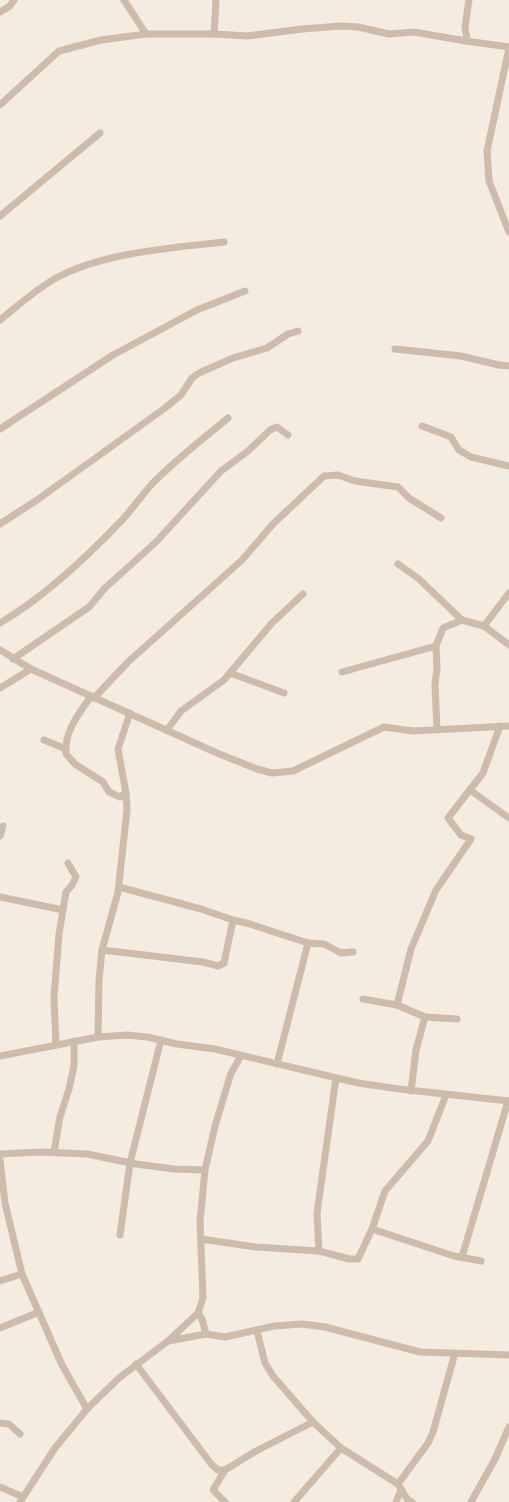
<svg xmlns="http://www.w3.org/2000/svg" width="509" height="1502" viewBox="0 0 509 1502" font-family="Montserrat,sans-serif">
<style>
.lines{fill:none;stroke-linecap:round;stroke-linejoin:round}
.minor{stroke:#cdbbac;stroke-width:7}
</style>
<rect width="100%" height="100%" fill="#f4ebe1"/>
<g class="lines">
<g class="minor">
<polyline points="124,0 146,34"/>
<polyline points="469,0 465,27 467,39 466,41 509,47"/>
<polyline points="0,12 10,6 14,0"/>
<polyline points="214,34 216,0"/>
<polyline points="509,48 487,151 489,181 509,232"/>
<polyline points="0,105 59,51 101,40 146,34 214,34 247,36 302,29 341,26 358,27 389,34 414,32 466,41"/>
<polyline points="0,216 100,133"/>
<path d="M0 320C19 305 37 288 58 277 105 252 172 248 224 242"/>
<polyline points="395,349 461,356 499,365 509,366"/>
<polyline points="422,426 451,437 459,450 471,457 509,466"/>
<polyline points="0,429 113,355 197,310 245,291"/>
<polyline points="0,524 37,500 165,408 181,395 192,378 199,373 233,358 267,348 288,334 298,331"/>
<polyline points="398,564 419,579 462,620 484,626 509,645"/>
<path d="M0 623C46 596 87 557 123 519 133 508 142 495 152 484 175 460 203 439 228 418"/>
<polyline points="484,626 509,593"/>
<polyline points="0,650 31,669 217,753 257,769 272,773 293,771 384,727 413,731 509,726"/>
<polyline points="13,659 89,607 105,588 156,542 221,471 248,451 270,430 277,427 288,435"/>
<polyline points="342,672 436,646"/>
<polyline points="230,673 284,693"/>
<polyline points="0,688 31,669"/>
<path d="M91 696C79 714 64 731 66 754L75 764 103 782 109 792 120 797 126 793 127 810 118 892 102 950 99 980 98 1037"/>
<polyline points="94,698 128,662 242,560 273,524 324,476 338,475 355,481 398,487 409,498 441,518"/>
<polyline points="437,729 435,685 437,668 436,646 443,628 462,620"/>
<polyline points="167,730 181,711 224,680 272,623 303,594"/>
<polyline points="44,740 66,749"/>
<polyline points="470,790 509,818"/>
<polyline points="126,793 118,749 130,713"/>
<polyline points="0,836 3,826"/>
<polyline points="0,897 63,910"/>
<polyline points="233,920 250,924 308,943 324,944 341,953 353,952"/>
<polyline points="102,950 203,962 218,966 224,963 233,920 201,909 119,887"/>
<polyline points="363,999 397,1005 425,1017 457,1019"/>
<polyline points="397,1005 411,949 436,890 471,839 461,835 448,818 483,773 500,726"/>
<polyline points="56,1045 54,997 59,934 66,892 72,885 76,877 68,863"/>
<polyline points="0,1056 98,1037 127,1035 147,1037 177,1044 215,1049 358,1083 399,1089 509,1101"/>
<polyline points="277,1064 308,943"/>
<polyline points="411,1091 416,1050 425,1017"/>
<polyline points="54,1152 60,1117 69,1089 74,1066 74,1041"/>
<polyline points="0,1154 40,1152 87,1154 136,1164 174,1169 205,1170"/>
<polyline points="0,1160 5,1203 22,1274 62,1365 87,1409"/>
<polyline points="372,1229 454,1256 481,1261"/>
<polyline points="120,1235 130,1163 161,1040"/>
<polyline points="201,1239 256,1247 319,1251 349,1259 358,1259 372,1229 385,1191 428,1141 446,1095"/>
<polyline points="319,1251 317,1213 336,1078"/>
<polyline points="462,1257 508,1101"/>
<polyline points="0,1281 22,1274"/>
<polyline points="198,1313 202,1319 206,1334"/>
<polyline points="0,1328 39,1312"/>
<polyline points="257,1331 265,1363 273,1376 313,1422 341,1448 398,1484 407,1499 412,1502"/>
<polyline points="168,1341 206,1334 225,1337 274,1326 302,1324 325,1327 420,1352 509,1355"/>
<polyline points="136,1364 212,1465 218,1470 225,1470 256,1451 313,1422"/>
<polyline points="0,1423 9,1424 20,1434"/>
<polyline points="398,1484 428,1443 433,1432 455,1353"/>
<polyline points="0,1487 23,1497"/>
<polyline points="20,1502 55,1448 87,1409 119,1378 168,1341 198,1313 203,1298 200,1221 205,1170 215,1126 231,1073 241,1056"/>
<polyline points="225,1502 213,1490 225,1470"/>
<polyline points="294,1502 341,1448"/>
<polyline points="396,1502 401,1490"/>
<polyline points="471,1502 495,1459 509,1427"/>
</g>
</g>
</svg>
